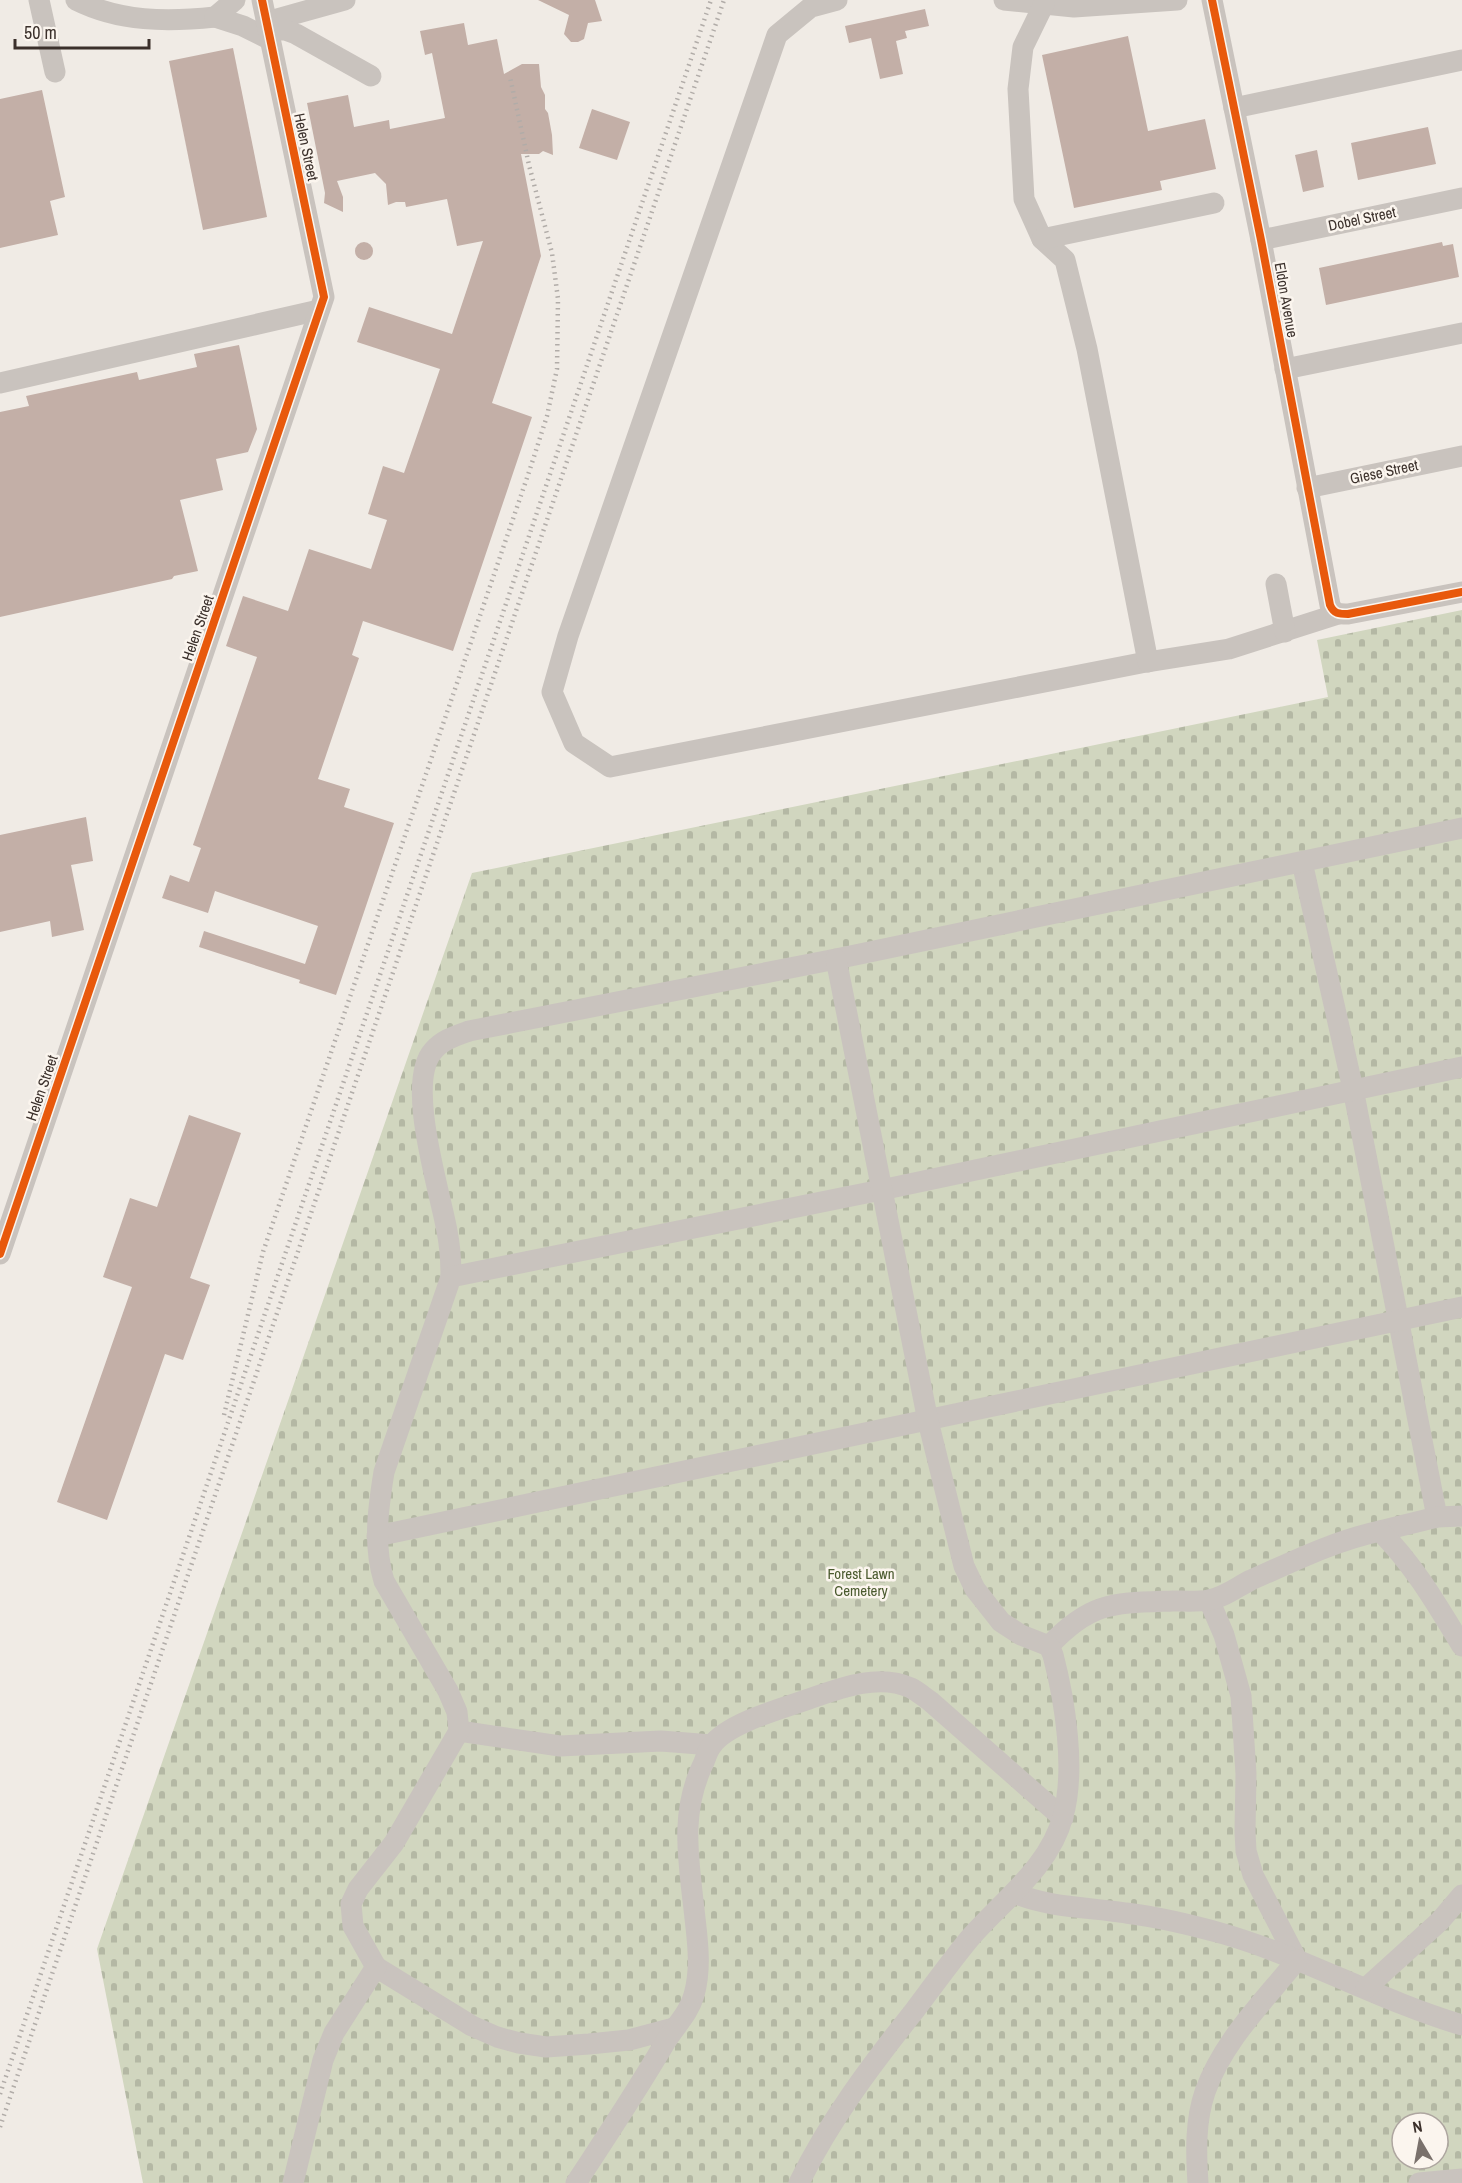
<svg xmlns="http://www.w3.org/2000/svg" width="1462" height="2183" viewBox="0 0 1462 2183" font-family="'Archivo Narrow',sans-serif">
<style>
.cemetery{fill:url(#cemetery-stones);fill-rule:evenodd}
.building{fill:#c3afa7}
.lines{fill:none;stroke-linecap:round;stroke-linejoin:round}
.minor{stroke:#c9c3be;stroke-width:21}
.rail{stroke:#b1aca8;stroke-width:4.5;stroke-dasharray:1.5 4.5;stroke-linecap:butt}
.cycleway-casing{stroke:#fbf5ee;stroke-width:11}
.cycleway{stroke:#e8590c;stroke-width:8}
.labels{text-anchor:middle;stroke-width:5;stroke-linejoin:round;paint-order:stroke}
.street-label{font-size:15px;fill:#3b302b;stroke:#fbf5ee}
.park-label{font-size:15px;fill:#4a5a2e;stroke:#fbf5ee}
</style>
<defs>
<pattern id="cemetery-stones" width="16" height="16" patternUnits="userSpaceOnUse" patternTransform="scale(1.5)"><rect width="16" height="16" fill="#d1d6bf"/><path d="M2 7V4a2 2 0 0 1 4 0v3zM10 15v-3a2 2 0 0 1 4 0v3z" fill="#b4b8a4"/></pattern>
</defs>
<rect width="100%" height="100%" fill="#f0ebe5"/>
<path class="cemetery" d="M1462 610V2183H143L97 1949 472 873 1328 697 1317 640ZM1402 2123H1438V2159H1402Z"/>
<g class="building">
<polygon points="538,0 595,0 602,21 588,23 584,39 578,42 571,42 564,34 569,15"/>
<polygon points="925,9 929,26 905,31 907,38 896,41 903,74 880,79 871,38 849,43 845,26"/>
<polygon points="464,23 468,45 497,39 504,74 522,64 539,64 541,87 545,95 545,109 548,113 552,135 553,155 543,151 539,154 521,154 541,256 492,403 532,417 453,651 363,621 352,655 359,658 318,779 350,789 344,807 394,823 336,995 299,983 300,980 199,947 204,931 305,964 318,926 215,891 208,913 162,898 170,875 189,882 201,848 193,845 257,657 226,646 243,596 288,611 309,549 371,569 387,520 368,514 383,466 404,473 440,369 357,342 369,307 452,334 483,241 457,246 447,199 406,207 405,202 396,202 388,205 386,184 375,173 337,181 343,197 343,212 324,203 325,193 307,103 348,95 354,127 389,120 390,129 445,118 432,53 425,55 420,31"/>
<polygon points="1128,36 1148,131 1205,119 1216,169 1160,181 1162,190 1074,208 1042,55"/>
<polygon points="233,48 267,217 203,230 169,61"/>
<polygon points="42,90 65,197 50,201 58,235 0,248 0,99"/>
<polygon points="592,109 630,122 617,160 579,148"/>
<polygon points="1428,127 1436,164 1358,180 1351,143"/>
<polygon points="1317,150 1324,187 1303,192 1295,155"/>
<polygon points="1442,242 1443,246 1453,244 1459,277 1326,305 1319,268"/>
<circle cx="364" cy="251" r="9"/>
<polygon points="239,345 257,429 248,452 216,459 223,490 180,500 198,571 174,576 172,579 0,617 0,412 29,406 26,396 137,372 139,380 197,367 194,354"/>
<polygon points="86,817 93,861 71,865 84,930 52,937 50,921 0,932 0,835"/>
<polygon points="189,1115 241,1133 190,1278 210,1285 183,1360 165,1354 107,1520 57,1502 132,1287 103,1277 130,1198 157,1207"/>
</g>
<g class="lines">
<g class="minor">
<polyline points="39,0 55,72"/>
<path d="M76 0C120 22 167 22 215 17"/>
<polyline points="235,0 215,17 243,26 269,39"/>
<polyline points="837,0 811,7 777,35 568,636 552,692 574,743 610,767 1141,663 1229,649 1338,614"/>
<polyline points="1004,0 1074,7 1177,0"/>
<path d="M1212 0 1261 240 1330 605C1334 614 1339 614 1348 614L1462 592"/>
<polyline points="1044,4 1023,47 1018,89 1024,199 1042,239 1065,260 1087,349 1148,662"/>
<polyline points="266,22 345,0"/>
<polyline points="268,30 285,30 296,34 371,76"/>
<polyline points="1234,108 1462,60"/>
<polyline points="1042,239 1214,203"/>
<polyline points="1261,240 1462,198"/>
<polyline points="1285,369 1462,333"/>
<polyline points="0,383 319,310"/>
<polyline points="1307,488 1462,456"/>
<polyline points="1276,584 1285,632"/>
<polyline points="1302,862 1353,1089 1437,1517"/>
<polyline points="0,1254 324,297 262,0"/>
<path d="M451 1277C451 1261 450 1246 447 1231 440 1191 405 1083 433 1051 442 1040 455 1036 469 1031L836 959 1462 828"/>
<polyline points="1380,1531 1437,1517 1462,1516"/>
<polyline points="377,1536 1462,1307"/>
<polyline points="1209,1600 1224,1635 1241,1696 1246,1774 1245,1832 1246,1851 1253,1875 1297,1960"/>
<path d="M1049 1646C1091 1601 1114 1603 1173 1601 1184 1601 1198 1602 1209 1600 1225 1597 1237 1587 1251 1580 1294 1561 1334 1541 1380 1531 1414 1565 1437 1605 1462 1646"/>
<polyline points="459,1731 560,1746 661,1741 712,1745"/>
<path d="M1014 1893C1050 1908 1088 1907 1126 1913 1158 1917 1192 1925 1224 1934 1306 1958 1381 2001 1462 2025"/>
<polyline points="1366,1988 1440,1921 1462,1895"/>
<path d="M674 2028 629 2040 589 2044 546 2047 519 2043 497 2037 472 2026 376 1967 353 1926 351 1904 358 1889 394 1843 459 1731 457 1712 448 1691 384 1581C373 1545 378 1509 384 1472L451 1277 881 1190 1462 1067"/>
<polyline points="293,2183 323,2060 334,2033 376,1967"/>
<path d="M576 2183C607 2136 638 2089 666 2041 676 2025 689 2013 694 1995 702 1966 697 1938 694 1909 688 1856 680 1811 704 1762 706 1757 708 1750 712 1745 728 1723 783 1708 809 1699 840 1688 879 1673 911 1688 917 1691 924 1697 930 1701L1063 1818"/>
<path d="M799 2183C829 2121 872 2064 915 2010 933 1986 951 1961 970 1938 1003 1900 1050 1867 1063 1816 1076 1770 1065 1701 1053 1655L1049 1646 1021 1635 1001 1622 975 1589 964 1566 928 1421 836 959"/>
<path d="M1198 2183C1196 2153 1195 2121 1205 2092 1223 2041 1264 2001 1297 1960"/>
<polyline points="1419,2183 1462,2179"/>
</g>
<g class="rail">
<polyline points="224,1415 263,1252 530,469 547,416 557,369 558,299 552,253 529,165 510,77"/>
<polyline points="0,2094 711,0"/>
<polyline points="0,2127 724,0"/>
</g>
<g class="cycleway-casing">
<g id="cycleway">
<path d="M1212 0 1261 240 1330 605C1334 614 1339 614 1348 614L1462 592"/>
<polyline points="0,1254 324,297 262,0"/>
</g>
</g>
<use href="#cycleway" class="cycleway"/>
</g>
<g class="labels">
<g class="street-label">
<text transform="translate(306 147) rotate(78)" y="5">Helen Street</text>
<text transform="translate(1362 219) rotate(-12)" y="5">Dobel Street</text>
<text transform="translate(1286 300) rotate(80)" y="5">Eldon Avenue</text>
<text transform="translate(1384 472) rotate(-12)" y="5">Giese Street</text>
<text transform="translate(198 628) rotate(-71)" y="5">Helen Street</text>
<text transform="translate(42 1088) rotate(-71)" y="5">Helen Street</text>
</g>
<g class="park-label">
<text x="861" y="1579">Forest Lawn<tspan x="861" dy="17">Cemetery</tspan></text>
</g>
</g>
<g transform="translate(1420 2141) rotate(350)"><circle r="28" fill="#fbf5ee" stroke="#aea6a0" stroke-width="1.5"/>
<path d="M0-4.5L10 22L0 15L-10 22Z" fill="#7a716c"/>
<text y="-9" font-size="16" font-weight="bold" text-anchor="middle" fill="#3b302b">N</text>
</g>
<path d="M15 39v9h134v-9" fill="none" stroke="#3b302b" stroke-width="3"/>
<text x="24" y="39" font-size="18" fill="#3b302b" stroke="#fbf5ee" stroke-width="4.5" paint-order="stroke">50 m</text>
</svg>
